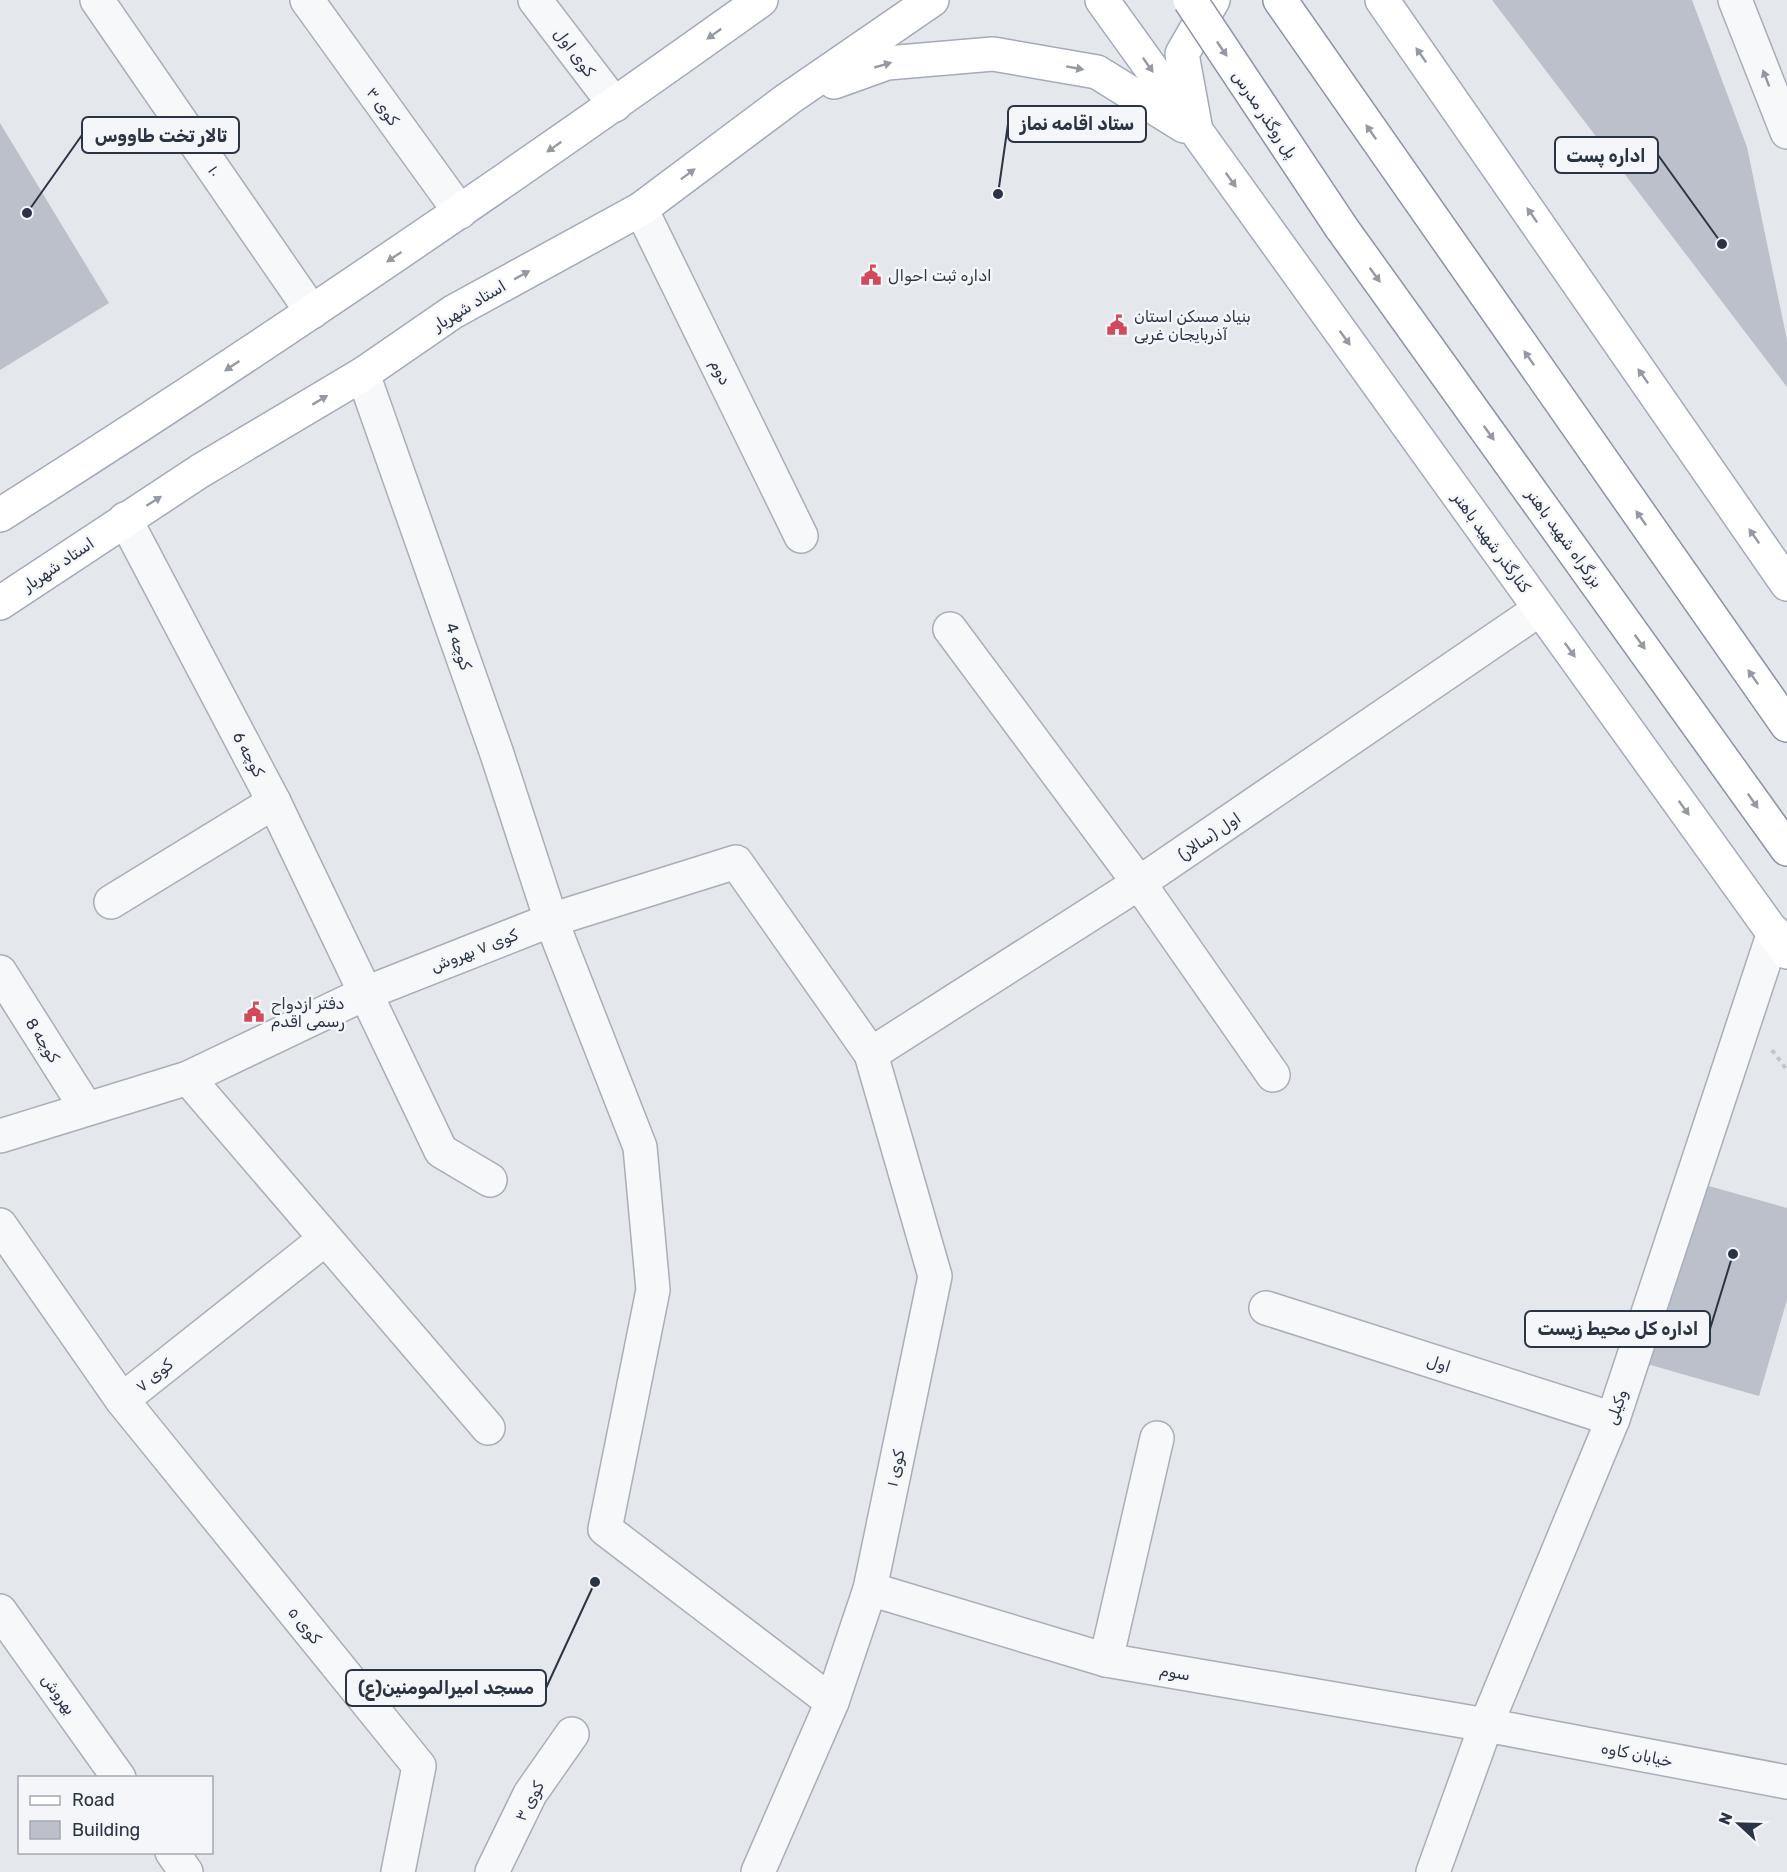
<svg xmlns="http://www.w3.org/2000/svg" width="1787" height="1872" viewBox="0 0 1787 1872" font-family="Rubik,Vazirmatn,sans-serif">
<style>
.building{fill:#bbc0ca}
.lines{fill:none;stroke-linecap:round;stroke-linejoin:round}
.minor-casing{stroke:#a9aeb7;stroke-width:36}
.major-casing{stroke:#a3abb8;stroke-width:36}
.highway-casing{stroke:#8b94a3;stroke-width:36}
.path{stroke:#c2c5cb;stroke-width:4;stroke-dasharray:4.5 4.5;stroke-linecap:butt}
.minor{stroke:#f7f8fa;stroke-width:33}
.major{stroke:#fff;stroke-width:33}
.highway{stroke:#fff;stroke-width:33}
.highway-bridge-casing{stroke:#8b94a3;stroke-width:36;stroke-linecap:butt}
.highway-bridge{stroke:#fff;stroke-width:33}
.oneway{fill:#959aa2}
.oneway2{fill:#9196a0}
.labels{text-anchor:middle;stroke-width:5;stroke-linejoin:round;paint-order:stroke}
.street-label{font-size:16px;fill:#2b3445;stroke:#f4f6f9}
.poi-label{font-size:16px;fill:#2b3445;stroke:#f4f6f9;text-anchor:start}
.leader{fill:none;stroke:#2b3445;stroke-width:2}
.callout-dot{fill:#2b3445;stroke:#f4f6f9;stroke-width:2}
.callout{fill:#f4f6f9;stroke:#2b3445;stroke-width:2}
.callout-label{font-size:18px;text-anchor:middle;font-weight:bold;fill:#2b3445}
</style>
<rect width="100%" height="100%" fill="#e4e7ec"/>
<g class="building">
<polygon points="1492,0 1692,0 1747,147 1787,340 1787,387"/>
<polygon points="0,123 109,303 0,370"/>
<polygon points="1698,1183 1787,1208 1787,1300 1759,1396 1647,1364"/>
</g>
<g class="lines">
<g class="minor-casing">
<g id="minor">
<polyline points="97,0 312,312"/>
<polyline points="307,0 460,212"/>
<polyline points="535,0 615,105"/>
<polyline points="1735,0 1787,132"/>
<polyline points="641,209 801,536"/>
<polyline points="363,374 497,754 551,920 640,1147 653,1290 605,1529 832,1702"/>
<polyline points="125,519 274,802 441,1151 490,1180"/>
<polyline points="950,629 1139,883 1273,1075"/>
<polyline points="111,902 274,802"/>
<polyline points="0,972 86,1108"/>
<polyline points="871,1054 1139,883 1540,609"/>
<polyline points="188,1078 488,1428"/>
<polyline points="0,1136 188,1078 366,993 551,920 736,862 871,1054 935,1276 870,1589 832,1702 758,1872"/>
<polyline points="0,1225 122,1400 325,1239"/>
<polyline points="1266,1308 1613,1419"/>
<polyline points="122,1400 419,1766 398,1872"/>
<polyline points="870,1589 1106,1660 1486,1725 1787,1782"/>
<polyline points="0,1611 119,1778"/>
<polyline points="1106,1660 1157,1438"/>
<polyline points="172,1852 186,1872"/>
<polyline points="492,1872 530,1794 572,1734"/>
<polyline points="1433,1872 1486,1725 1613,1419 1774,932"/>
</g>
</g>
<g class="major-casing">
<g id="major">
<polyline points="1102,0 1787,952"/>
<polyline points="1382,0 1787,584"/>
<polyline points="834,82 887,63 993,54 1097,72 1184,126"/>
<polyline points="1195,125 1182,54 1213,0"/>
<path d="M0 515C259 351 512 178 761 0"/>
<polyline points="0,603 200,471 363,374 453,312 641,209 788,99 932,0"/>
</g>
</g>
<g class="highway-casing">
<g id="highway">
<polyline points="1280,0 1787,725"/>
<polyline points="1341,227 1787,849"/>
</g>
</g>
<polyline class="path" points="1772,1050 1787,1070"/>
<use href="#minor" class="minor"/>
<use href="#major" class="major"/>
<use href="#highway" class="highway"/>
<g class="highway-bridge-casing">
<polyline id="highway-bridge" points="1190,0 1341,227"/>
</g>
<use href="#highway-bridge" class="highway-bridge"/>
</g>
<defs><path id="oneway-solid" d="M-6-.8H1V-3.2L6.5 0L1 3.2V.8H-6Z" transform="scale(1.5)"/></defs>
<g class="oneway">
<use href="#oneway-solid" transform="translate(714 34) rotate(144)"/>
<use href="#oneway-solid" transform="translate(1222 49) rotate(56)"/>
<use href="#oneway-solid" transform="translate(1421 55) rotate(-125)"/>
<use href="#oneway-solid" transform="translate(883 65) rotate(-16)"/>
<use href="#oneway-solid" transform="translate(1148 65) rotate(55)"/>
<use href="#oneway-solid" transform="translate(1075 68) rotate(10)"/>
<use href="#oneway-solid" transform="translate(1371 132) rotate(-125)"/>
<use href="#oneway-solid" transform="translate(554 147) rotate(145)"/>
<use href="#oneway-solid" transform="translate(688 174) rotate(-37)"/>
<use href="#oneway-solid" transform="translate(1231 180) rotate(54)"/>
<use href="#oneway-solid" transform="translate(1532 215) rotate(-125)"/>
<use href="#oneway-solid" transform="translate(394 257) rotate(146)"/>
<use href="#oneway-solid" transform="translate(522 275) rotate(-29)"/>
<use href="#oneway-solid" transform="translate(1375 275) rotate(54)"/>
<use href="#oneway-solid" transform="translate(1345 338) rotate(54)"/>
<use href="#oneway-solid" transform="translate(1529 358) rotate(-125)"/>
<use href="#oneway-solid" transform="translate(232 366) rotate(146)"/>
<use href="#oneway-solid" transform="translate(1643 376) rotate(-125)"/>
<use href="#oneway-solid" transform="translate(320 400) rotate(-31)"/>
<use href="#oneway-solid" transform="translate(1489 433) rotate(54)"/>
<use href="#oneway-solid" transform="translate(154 501) rotate(-32)"/>
<use href="#oneway-solid" transform="translate(1641 518) rotate(-125)"/>
<use href="#oneway-solid" transform="translate(1754 536) rotate(-125)"/>
<use href="#oneway-solid" transform="translate(1640 642) rotate(54)"/>
<use href="#oneway-solid" transform="translate(1570 650) rotate(54)"/>
<use href="#oneway-solid" transform="translate(1753 677) rotate(-125)"/>
<use href="#oneway-solid" transform="translate(1753 801) rotate(55)"/>
<use href="#oneway-solid" transform="translate(1684 808) rotate(54)"/>
</g>
<use class="oneway2" href="#oneway-solid" transform="translate(1766 78) rotate(-111)"/>
<defs>
<g id="civic-bare" transform="scale(1.62)"><path d="M-.6-6.5H3V-4.5H.6V-3L4-1V1h2V6H-6V1h2V-1L-.6-3ZM-1.2 2.5V6h2.4V2.5Z" fill="#d1495b" stroke="#f4f6f9" stroke-width="2.5" paint-order="stroke"/></g>
</defs>
<g fill-rule="evenodd">
<use href="#civic-bare" x="871" y="275"/>
<use href="#civic-bare" x="1117" y="325"/>
<use href="#civic-bare" x="254" y="1012"/>
</g>
<g class="labels">
<g class="street-label">
<text transform="translate(575 52) rotate(53)" y="6">کوی اول</text>
<text transform="translate(383 106) rotate(54)" y="6">کوی ۳</text>
<text transform="translate(1265 114) rotate(56)" y="6">پل روگذر مدرس</text>
<text transform="translate(215 171) rotate(55)" y="6">۱۰</text>
<text transform="translate(469 305) rotate(-31)" y="6">استاد شهریار</text>
<text transform="translate(721 372) rotate(64)" y="6">دوم</text>
<text transform="translate(1565 538) rotate(54)" y="6">بزرگراه شهید باهنر</text>
<text transform="translate(1492 542) rotate(54)" y="6">کنارگذر شهید باهنر</text>
<text transform="translate(58 564) rotate(-34)" y="6">استاد شهریار</text>
<text transform="translate(459 646) rotate(71)" y="6">کوچه 4</text>
<text transform="translate(249 754) rotate(62)" y="6">کوچه 6</text>
<text transform="translate(1209 836) rotate(-34)" y="6">اول (سالار)</text>
<text transform="translate(474 950) rotate(-21)" y="6">کوی ۷ بهروش</text>
<text transform="translate(43 1040) rotate(58)" y="6">کوچه 8</text>
<text transform="translate(1439 1363) rotate(18)" y="6">اول</text>
<text transform="translate(154 1375) rotate(-39)" y="6">کوی ۷</text>
<text transform="translate(1616 1407) rotate(-71)" y="6">وکیلی</text>
<text transform="translate(895 1468) rotate(-78)" y="6">کوی ۱</text>
<text transform="translate(305 1625) rotate(51)" y="6">کوی ۵</text>
<text transform="translate(1175 1672) rotate(10)" y="6">سوم</text>
<text transform="translate(59 1694) rotate(54)" y="6">بهروش</text>
<text transform="translate(1637 1754) rotate(11)" y="6">خیابان کاوه</text>
<text transform="translate(529 1801) rotate(-61)" y="6">کوی ۳</text>
</g>
<g class="poi-label">
<text x="888" y="281">اداره ثبت احوال</text>
<text x="1134" y="322">بنیاد مسکن استان<tspan x="1134" dy="18">آذربایجان غربی</tspan></text>
<text x="271" y="1009">دفتر ازدواح<tspan x="271" dy="18">رسمی اقدم</tspan></text>
</g>
</g>
<path class="leader" d="M998 194L1008 124M27 213L82 135M1722 244L1658 155M1733 1254L1710 1329M595 1582L546 1688"/>
<g class="callout-dot">
<circle cx="998" cy="194" r="6"/>
<circle cx="27" cy="213" r="6"/>
<circle cx="1722" cy="244" r="6"/>
<circle cx="1733" cy="1254" r="6"/>
<circle cx="595" cy="1582" r="6"/>
</g>
<g class="callout">
<rect x="1008" y="106" width="138" height="36" rx="6"/>
<rect x="82" y="117" width="157" height="36" rx="6"/>
<rect x="1555" y="137" width="103" height="36" rx="6"/>
<rect x="1525" y="1311" width="185" height="36" rx="6"/>
<rect x="346" y="1670" width="200" height="36" rx="6"/>
</g>
<g class="callout-label">
<text x="1077" y="130">ستاد اقامه نماز</text>
<text x="161" y="142">تالار تخت طاووس</text>
<text x="1606" y="162">اداره پست</text>
<text x="1618" y="1335">اداره کل محیط زیست</text>
<text x="446" y="1694">مسجد امیرالمومنین(ع)</text>
</g>
<rect x="18" y="1776" width="195" height="78" fill="#f4f6f9" stroke="#a4a8b1" stroke-width="1.5"/>
<rect x="30" y="1796" width="30" height="9" fill="#ffffff" stroke="#a4a8b1" stroke-width="1.5"/>
<text x="72" y="1806" font-size="18" fill="#2b3445">Road</text>
<rect x="30" y="1821" width="30" height="18" fill="#bbc0ca" stroke="#a4a8b1" stroke-width="1.5"/>
<text x="72" y="1836" font-size="18" fill="#2b3445">Building</text>
<g transform="translate(1739 1824) rotate(292)" stroke="#f4f6f9" stroke-width="4.5" paint-order="stroke">
<path d="M0-4.5L10 22L0 15L-10 22Z" fill="#2b3445"/>
<text y="-9" font-size="16" font-weight="bold" text-anchor="middle" fill="#2b3445">N</text>
</g>
</svg>
